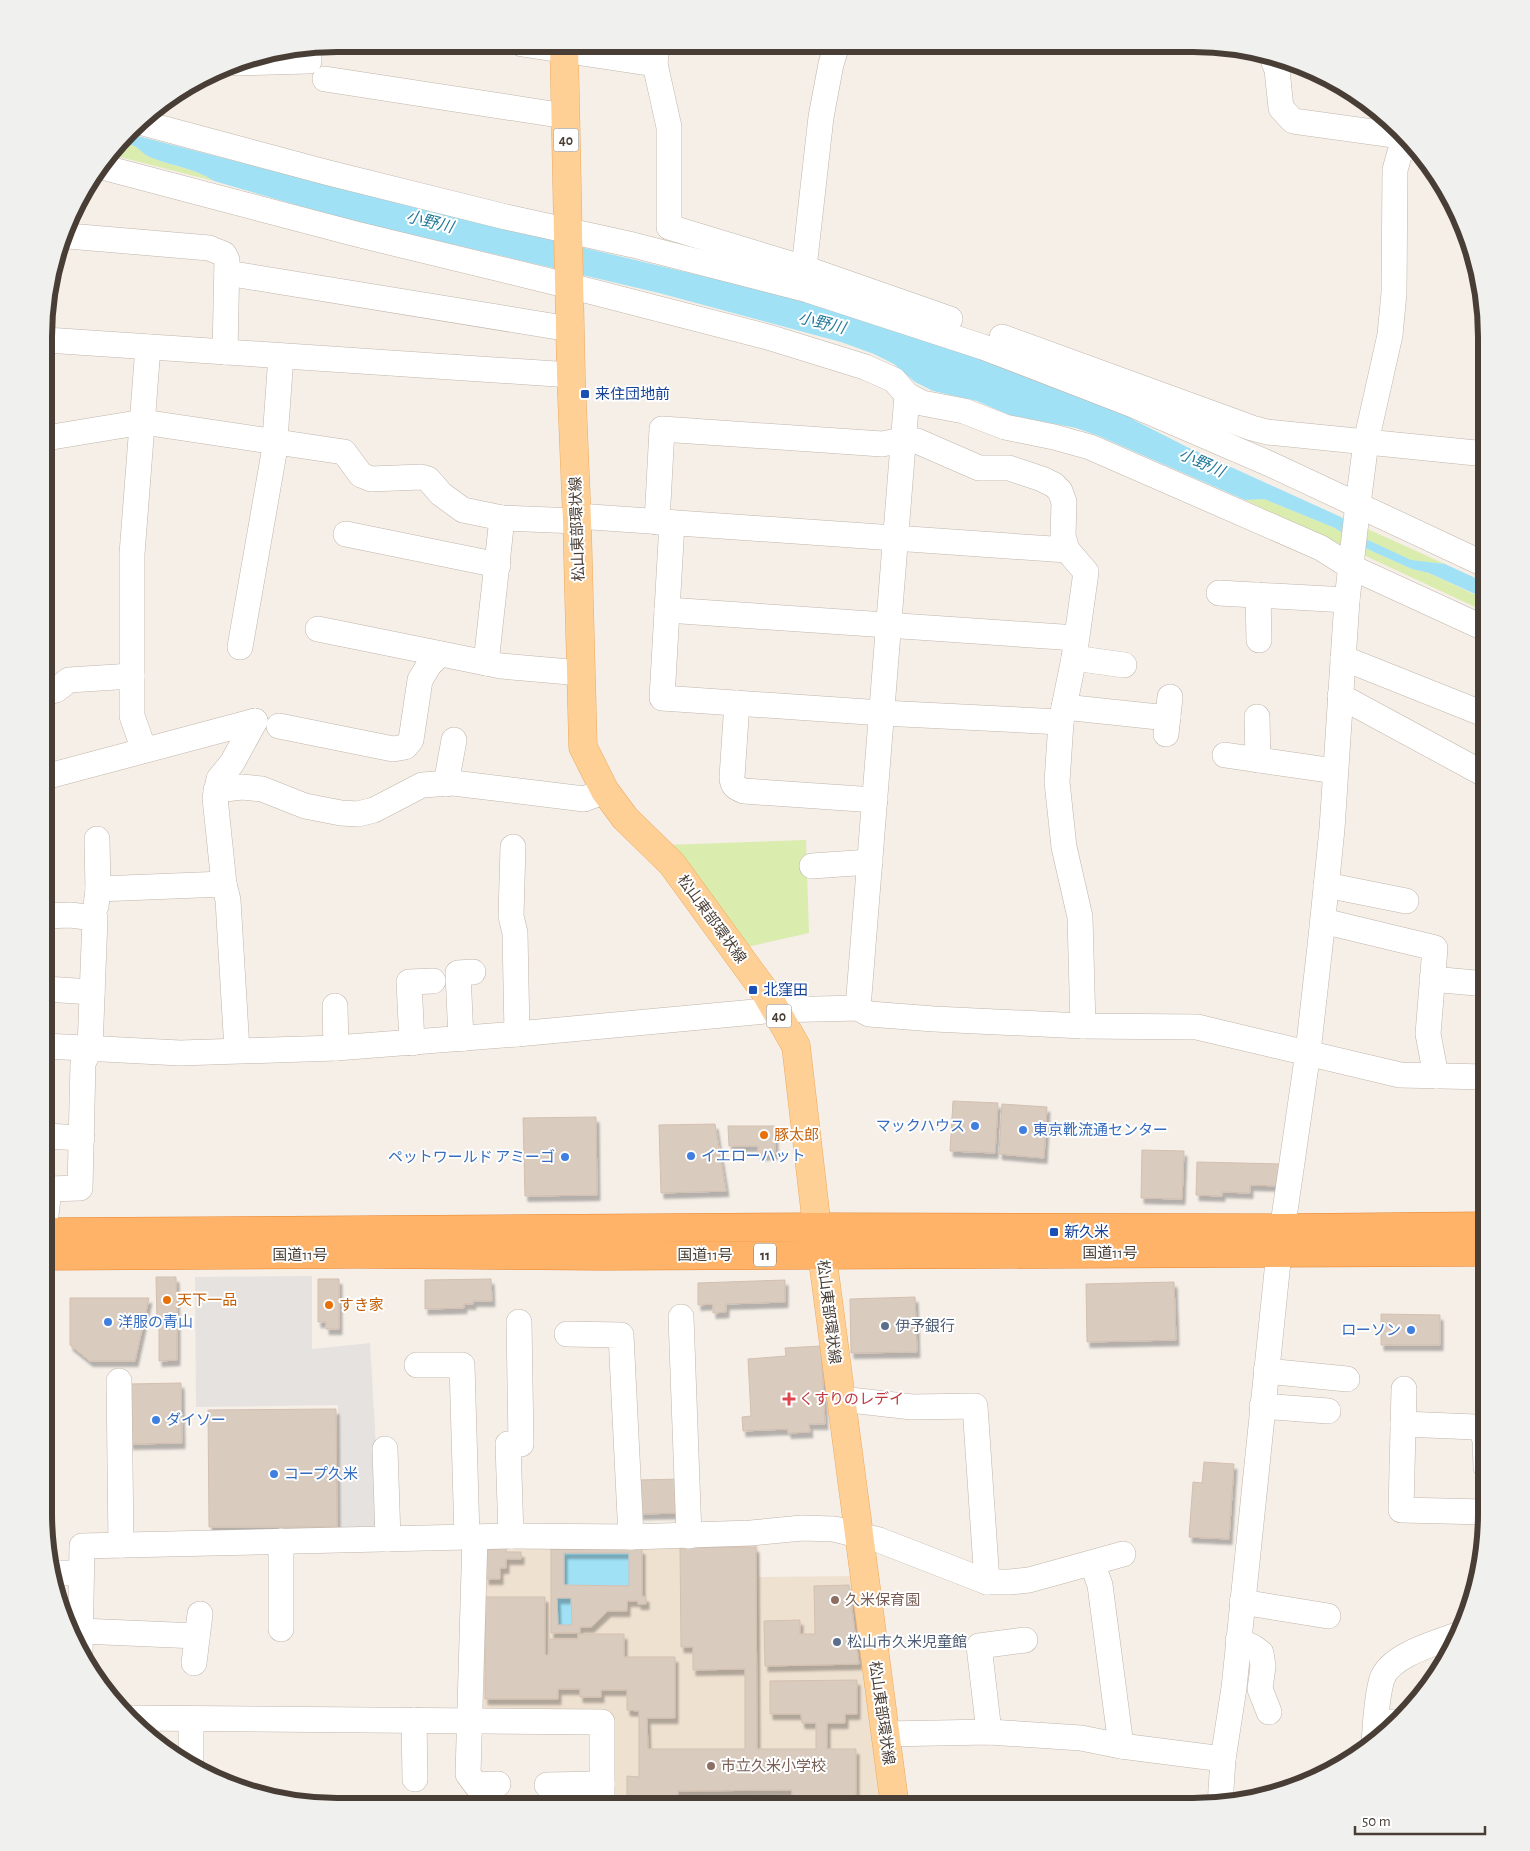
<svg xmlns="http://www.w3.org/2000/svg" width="1530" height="1851" viewBox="0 0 1530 1851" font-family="'Alegreya Sans','Noto Sans JP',sans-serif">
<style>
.education{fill:#efe1d0}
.green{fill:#daecae}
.parking{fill:#e6e2e0}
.water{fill:#a0e1f5}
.building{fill:#dacbbf;stroke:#d3bfaf;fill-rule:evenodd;filter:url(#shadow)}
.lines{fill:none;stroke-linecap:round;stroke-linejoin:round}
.minor-casing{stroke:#c1b5a9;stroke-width:26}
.major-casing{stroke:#ecaa5f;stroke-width:29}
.highway-casing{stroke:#e8842e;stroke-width:29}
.minor{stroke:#fff;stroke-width:25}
.major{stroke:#ffd096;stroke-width:28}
.highway{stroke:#ffb368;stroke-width:28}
.transit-dot{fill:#1a4fb4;stroke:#fff;stroke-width:2}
.shop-dot{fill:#3f7fe0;stroke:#fff;stroke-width:2}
.food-dot{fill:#e8710a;stroke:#fff;stroke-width:2}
.service-dot{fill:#5c6f8a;stroke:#fff;stroke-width:2}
.health-dot{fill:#e0444e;stroke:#fff;stroke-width:2}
.education-dot{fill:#8d6e63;stroke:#fff;stroke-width:2}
.labels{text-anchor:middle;stroke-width:4;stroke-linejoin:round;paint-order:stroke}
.shield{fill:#fff;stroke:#807872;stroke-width:1}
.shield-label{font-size:14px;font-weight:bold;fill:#493e36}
.transit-label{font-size:15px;fill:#164399;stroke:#fff;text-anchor:start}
.street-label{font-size:15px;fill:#493e36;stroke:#fff}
.shop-label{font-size:15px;fill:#366cbe;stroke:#fff;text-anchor:start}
.food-label{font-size:15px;fill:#c56008;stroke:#fff;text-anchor:start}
.service-label{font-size:15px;fill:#4e5e75;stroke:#fff;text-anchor:start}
.health-label{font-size:15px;fill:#be3a42;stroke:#fff;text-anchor:start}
.education-label{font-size:15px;fill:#785e54;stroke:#fff;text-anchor:start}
.water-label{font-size:16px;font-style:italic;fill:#237b9a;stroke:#fff}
.rim{fill:none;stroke:#493e36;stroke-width:6}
</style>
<defs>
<filter id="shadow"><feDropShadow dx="3" dy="5.5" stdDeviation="1" flood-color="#0004"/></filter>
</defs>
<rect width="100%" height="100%" fill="#f5efe8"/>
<polygon class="education" points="758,1539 759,1577 856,1576 885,1807 607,1807 609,1715 479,1715 486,1543"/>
<g class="green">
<path d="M121 144C141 144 137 152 152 158 175 167 192 167 214 181L112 155Z"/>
<polygon points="1264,499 1335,528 1365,548 1412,569 1429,573 1486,600 1486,612 1245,500"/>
<polygon points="1341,517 1445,564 1411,561 1368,540"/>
<polygon points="806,840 809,933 747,947 666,845"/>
</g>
<polygon class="parking" points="312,1276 312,1349 370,1343 381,1534 339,1535 338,1405 196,1407 195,1277"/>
<g class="water">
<path d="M130 134 421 209 816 303 981 359 1108 405 1136 421 1187 447 1341 517 1368 540 1411 560 1445 564 1486 583V599L1429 573 1412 569 1365 548 1335 528 1264 499 1245 500 1099 436 1076 428 1009 415 977 401 933 391 915 382 894 364 874 354 841 342 659 293 341 218 214 181C192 167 175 167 152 158 137 152 141 144 121 144Z"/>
<polygon points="564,1553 629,1553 629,1586 564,1585"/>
<polygon points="557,1598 571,1598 572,1625 558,1625"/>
</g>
<g class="building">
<polygon points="953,1101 998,1103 995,1153 950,1151"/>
<polygon points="1002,1104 1047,1107 1044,1158 999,1154"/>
<polygon points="596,1117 597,1195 525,1196 523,1118"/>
<polygon points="715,1124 726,1191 661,1193 659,1125"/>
<polygon points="728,1126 775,1126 775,1154 758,1155 758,1146 729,1146"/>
<polygon points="1142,1150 1184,1151 1182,1199 1141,1198"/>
<polygon points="1197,1162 1282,1164 1282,1186 1250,1185 1250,1193 1222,1192 1222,1196 1196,1195"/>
<polygon points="156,1277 176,1277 177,1320 157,1321"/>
<polygon points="318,1279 339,1279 339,1329 326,1329 326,1322 318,1322"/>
<polygon points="491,1279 492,1301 473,1301 473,1304 464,1304 464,1308 425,1309 425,1280"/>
<polygon points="785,1280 785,1302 726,1304 726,1312 713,1313 713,1304 698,1305 698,1283"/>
<polygon points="1174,1282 1176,1340 1087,1342 1086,1284"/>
<polygon points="915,1297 917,1352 851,1353 850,1299"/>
<polygon points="70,1298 149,1298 135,1361 90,1361 70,1345"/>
<polygon points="1381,1314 1440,1315 1440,1345 1381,1345"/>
<polygon points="159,1324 177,1324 177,1360 159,1361"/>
<polygon points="821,1346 825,1424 809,1424 810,1432 788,1433 788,1429 743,1431 742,1417 751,1416 748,1359 786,1356 785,1348"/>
<polygon points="181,1383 182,1443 130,1444 129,1384"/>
<polygon points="336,1409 337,1527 209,1527 208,1410"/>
<polygon points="1204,1462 1234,1464 1229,1539 1189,1537 1193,1482 1202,1483"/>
<polygon points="680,1479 680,1513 640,1514 639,1480"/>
<polygon points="680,1547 756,1547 757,1749 816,1749 816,1723 802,1723 801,1714 770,1714 770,1681 857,1680 857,1714 845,1714 845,1723 827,1723 827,1749 856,1749 856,1799 867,1799 867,1807 822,1807 822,1804 792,1804 792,1790 678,1791 678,1804 647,1804 647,1797 642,1797 642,1807 627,1807 627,1776 639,1777 639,1711 627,1710 627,1690 601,1690 601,1697 580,1697 580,1689 558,1689 558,1699 485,1699 485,1597 545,1597 545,1655 549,1655 549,1639 578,1639 578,1634 624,1634 624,1657 675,1657 675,1718 647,1718 648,1749 745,1749 745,1669 693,1670 693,1647 681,1647"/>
<polygon points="506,1548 506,1552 521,1552 521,1559 506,1559 506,1568 500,1568 500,1579 486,1579 486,1549"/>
<path d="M551 1549H642V1596L646 1597V1604H638V1601H627V1611H608L591 1627H580V1633H551ZM564 1553H629V1586L564 1585ZM557 1598H571L572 1625H558Z"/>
<polygon points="849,1585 859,1664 765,1666 764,1621 800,1620 800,1634 815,1634 814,1586"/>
</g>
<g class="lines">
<g class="minor-casing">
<g id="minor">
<polyline points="522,44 655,64"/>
<polyline points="657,45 655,64 669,127 669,227 804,268 950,319"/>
<polyline points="1272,57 1277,70 1281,108 1293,121 1394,135 1408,147"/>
<polyline points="237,63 309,61 309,48"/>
<polyline points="325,79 565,116"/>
<polyline points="139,122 329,173 506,217 633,245 808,290 983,347 1131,404 1270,464 1486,565"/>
<polyline points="102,167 356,234 570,286 768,337 865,367 894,380 907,395 922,403 964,411 1005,427 1054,437 1090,447 1321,548 1351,567 1486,629"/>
<polyline points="68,236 209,248 224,254 227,260 225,352"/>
<polyline points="804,268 821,117 831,64 837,45"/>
<polyline points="227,273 570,329"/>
<polyline points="1002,337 1252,428 1267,432 1486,454"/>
<polyline points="46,340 571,375"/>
<polyline points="46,438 143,422 344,452 361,475 371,479 421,477 428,479 441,494 463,510 502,518 577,521"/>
<polyline points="577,516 1067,550"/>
<polyline points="657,522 662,429 882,444 903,440 917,441 979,468 1009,468 1042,479 1054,485 1060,491 1064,502 1063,536 1067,550 1086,572 1074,658 1061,722 1057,782 1064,847 1080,917 1083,1026"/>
<polyline points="672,523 662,698 882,713 1061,722"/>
<polyline points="346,534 498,565"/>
<polyline points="1219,593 1347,600"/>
<polyline points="1258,595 1259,640"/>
<polyline points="667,610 1076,638"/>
<polyline points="318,629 501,666 581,673"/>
<polyline points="240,647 274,453 281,356"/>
<polyline points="1074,658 1124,665"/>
<polyline points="1343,658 1486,715"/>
<polyline points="486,663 502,518"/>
<polyline points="45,693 56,690 69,680 132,676"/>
<polyline points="1340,696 1486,775"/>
<path d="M737 703 732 777C732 786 736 788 744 791L875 800"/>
<polyline points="1064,707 1168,718"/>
<polyline points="1257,717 1258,760"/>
<polyline points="279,726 393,749 405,747 411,740 420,680 429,665 440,654"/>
<polyline points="1166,734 1170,697"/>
<polyline points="144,750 132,716 132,554 148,347"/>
<polyline points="1225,755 1335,771"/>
<polyline points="45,777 255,721"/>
<polyline points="446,784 454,740"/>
<polyline points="216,790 242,787 262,789 305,806 341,813 358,814 374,810 422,785 453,783 584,799 605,791"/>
<polyline points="513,847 511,916 515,933 517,1034"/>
<polyline points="812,866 870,862"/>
<polyline points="1326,885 1406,901"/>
<polyline points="98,889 224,884"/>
<polyline points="96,906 98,889 97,839"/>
<polyline points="1323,921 1435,948 1428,1034 1436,1076"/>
<polyline points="1432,979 1486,984"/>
<polyline points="45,989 92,992"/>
<polyline points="335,1006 336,1048"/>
<polyline points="858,1008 907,395"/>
<polyline points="461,1039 458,973 473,972"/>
<polyline points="412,1043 409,982 433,981"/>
<polyline points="45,1046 180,1053 336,1048 517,1034 776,1010 858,1008 869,1014 934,1019 1083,1026 1197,1027 1400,1075 1486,1077"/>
<polyline points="237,1050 228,900 224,884 215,798 219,779 232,763 255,721"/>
<polyline points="45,1136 82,1138"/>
<polyline points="44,1233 49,1189 80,1188 83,1063 90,1049 95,918 70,915 45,916"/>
<polyline points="681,1317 689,1536"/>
<polyline points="567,1334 621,1335 631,1537"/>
<polyline points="417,1365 462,1365 467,1537"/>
<polyline points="1266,1371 1347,1379"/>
<polyline points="119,1381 121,1545"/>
<polyline points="1404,1389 1401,1510 1486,1512"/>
<polyline points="841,1399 912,1407 975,1406 987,1582"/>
<polyline points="1262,1406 1328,1411"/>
<polyline points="1403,1424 1475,1427 1482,1431 1485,1440 1486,1467"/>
<polyline points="385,1449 388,1539"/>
<polyline points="511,1536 508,1444 521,1444 519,1322"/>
<polyline points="475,1537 468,1774 476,1785 498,1784"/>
<polyline points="281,1541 281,1629"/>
<polyline points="1092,1563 1100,1585 1121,1746"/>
<polyline points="52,1573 81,1573"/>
<polyline points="1242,1602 1328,1616"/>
<polyline points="81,1631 197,1636"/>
<polyline points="1238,1640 1253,1647 1261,1653 1263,1666 1260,1689 1269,1712"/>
<polyline points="80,1654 82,1546 511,1536 631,1537 751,1533 802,1528 834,1529 879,1540 987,1582 1010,1582 1029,1580 1123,1554"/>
<polyline points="194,1663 200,1614"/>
<polyline points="127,1718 602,1722 602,1807"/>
<polyline points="191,1719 191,1759"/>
<polyline points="414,1720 415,1779"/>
<polyline points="1376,1722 1399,1722"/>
<polyline points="989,1732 979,1646 1025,1640"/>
<polyline points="885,1734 989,1732 1081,1738 1121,1746 1223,1759"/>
<path d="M1374 1742C1376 1721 1376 1699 1382 1679 1390 1655 1436 1643 1457 1635"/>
<polyline points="547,1785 602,1784"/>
<polyline points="1220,1805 1223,1759 1234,1688 1279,1252 1308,1052 1321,937 1332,829 1347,600 1358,504 1366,442 1390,335 1394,293 1395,170 1400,152 1412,145"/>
</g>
</g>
<g class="major-casing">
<polyline id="major" points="564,44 571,375 577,521 583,747 605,791 625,818 672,864 766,993 796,1046 817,1227 822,1254 895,1807"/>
</g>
<g class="highway-casing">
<g id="highway">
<polyline points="44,1232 817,1227 1282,1228 1486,1226"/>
<polyline points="44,1256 358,1254 603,1256 1486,1252"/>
</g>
</g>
<use href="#minor" class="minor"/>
<use href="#major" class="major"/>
<use href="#highway" class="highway"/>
</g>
<g class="transit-dot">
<rect x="580" y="389" width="10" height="10" rx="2.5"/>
<rect x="748" y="985" width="10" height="10" rx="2.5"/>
<rect x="1049" y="1227" width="10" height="10" rx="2.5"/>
</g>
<g class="shop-dot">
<circle cx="975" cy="1126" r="5"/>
<circle cx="1023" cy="1130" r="5"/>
<circle cx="691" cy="1156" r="5"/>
<circle cx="565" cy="1157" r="5"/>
<circle cx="108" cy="1322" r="5"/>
<circle cx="1411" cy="1330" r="5"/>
<circle cx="156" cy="1420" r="5"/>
<circle cx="274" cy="1474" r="5"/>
</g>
<g class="food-dot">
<circle cx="764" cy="1135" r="5"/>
<circle cx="167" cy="1300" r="5"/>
<circle cx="329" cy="1305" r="5"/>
</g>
<g class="service-dot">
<circle cx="885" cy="1326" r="5"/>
<circle cx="837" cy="1642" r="5"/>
</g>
<path class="health-dot" d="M786.5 1391.5h5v5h5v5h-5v5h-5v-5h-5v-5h5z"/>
<g class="education-dot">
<circle cx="835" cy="1600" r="5"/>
<circle cx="711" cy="1766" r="5"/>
</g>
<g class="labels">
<g class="shield">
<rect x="553.5" y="128.5" width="25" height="23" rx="4"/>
<rect x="766.5" y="1004.5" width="25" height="23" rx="4"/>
<rect x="754" y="1243.5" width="22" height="23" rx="4"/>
</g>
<g class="shield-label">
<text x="566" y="145">40</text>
<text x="779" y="1021">40</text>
<text x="765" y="1260">11</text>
</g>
<g class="transit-label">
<text x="595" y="399">来住団地前</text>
<text x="763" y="995">北窪田</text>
<text x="1064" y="1237">新久米</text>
</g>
<g class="street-label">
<text transform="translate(577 529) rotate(-92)" y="5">松山東部環状線</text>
<text transform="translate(712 919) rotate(54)" y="5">松山東部環状線</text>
<text x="1110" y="1258">国道11号</text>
<text x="300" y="1260">国道11号</text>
<text x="705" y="1260">国道11号</text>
<text transform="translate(829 1312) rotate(83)" y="5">松山東部環状線</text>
<text transform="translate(882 1713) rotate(82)" y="5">松山東部環状線</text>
</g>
<g class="shop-label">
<text x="965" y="1131" text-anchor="end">マックハウス</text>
<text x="1033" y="1135">東京靴流通センター</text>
<text x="701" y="1161">イエローハット</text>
<text x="555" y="1162" text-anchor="end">ペットワールド アミーゴ</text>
<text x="118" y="1327">洋服の青山</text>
<text x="1401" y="1335" text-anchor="end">ローソン</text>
<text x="166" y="1425">ダイソー</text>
<text x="284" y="1479">コープ久米</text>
</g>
<g class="food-label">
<text x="774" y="1140">豚太郎</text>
<text x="177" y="1305">天下一品</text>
<text x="339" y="1310">すき家</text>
</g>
<g class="service-label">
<text x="895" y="1331">伊予銀行</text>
<text x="847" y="1647">松山市久米児童館</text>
</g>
<g class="health-label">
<text x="799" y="1404">くすりのレデイ</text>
</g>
<g class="education-label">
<text x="845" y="1605">久米保育園</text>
<text x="721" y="1771">市立久米小学校</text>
</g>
<g class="water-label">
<text transform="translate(430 221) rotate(14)" y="6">小野川</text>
<text transform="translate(822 322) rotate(14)" y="6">小野川</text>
<text transform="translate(1202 462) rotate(24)" y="6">小野川</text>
</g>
</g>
<path d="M0 0H1530V1851H0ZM337 52H1193A285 285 0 0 1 1478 337V1513A285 285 0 0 1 1193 1798H337A285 285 0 0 1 52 1513V337A285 285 0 0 1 337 52Z" fill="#f0f0ef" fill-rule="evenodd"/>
<path class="rim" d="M337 52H1193A285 285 0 0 1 1478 337V1513A285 285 0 0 1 1193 1798H337A285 285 0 0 1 52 1513V337A285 285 0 0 1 337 52Z"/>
<path d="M1355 1826v8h130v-8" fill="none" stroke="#493e36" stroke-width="2.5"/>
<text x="1362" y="1826" font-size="15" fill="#493e36" stroke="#ffffff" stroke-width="4" paint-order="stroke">50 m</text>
</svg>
